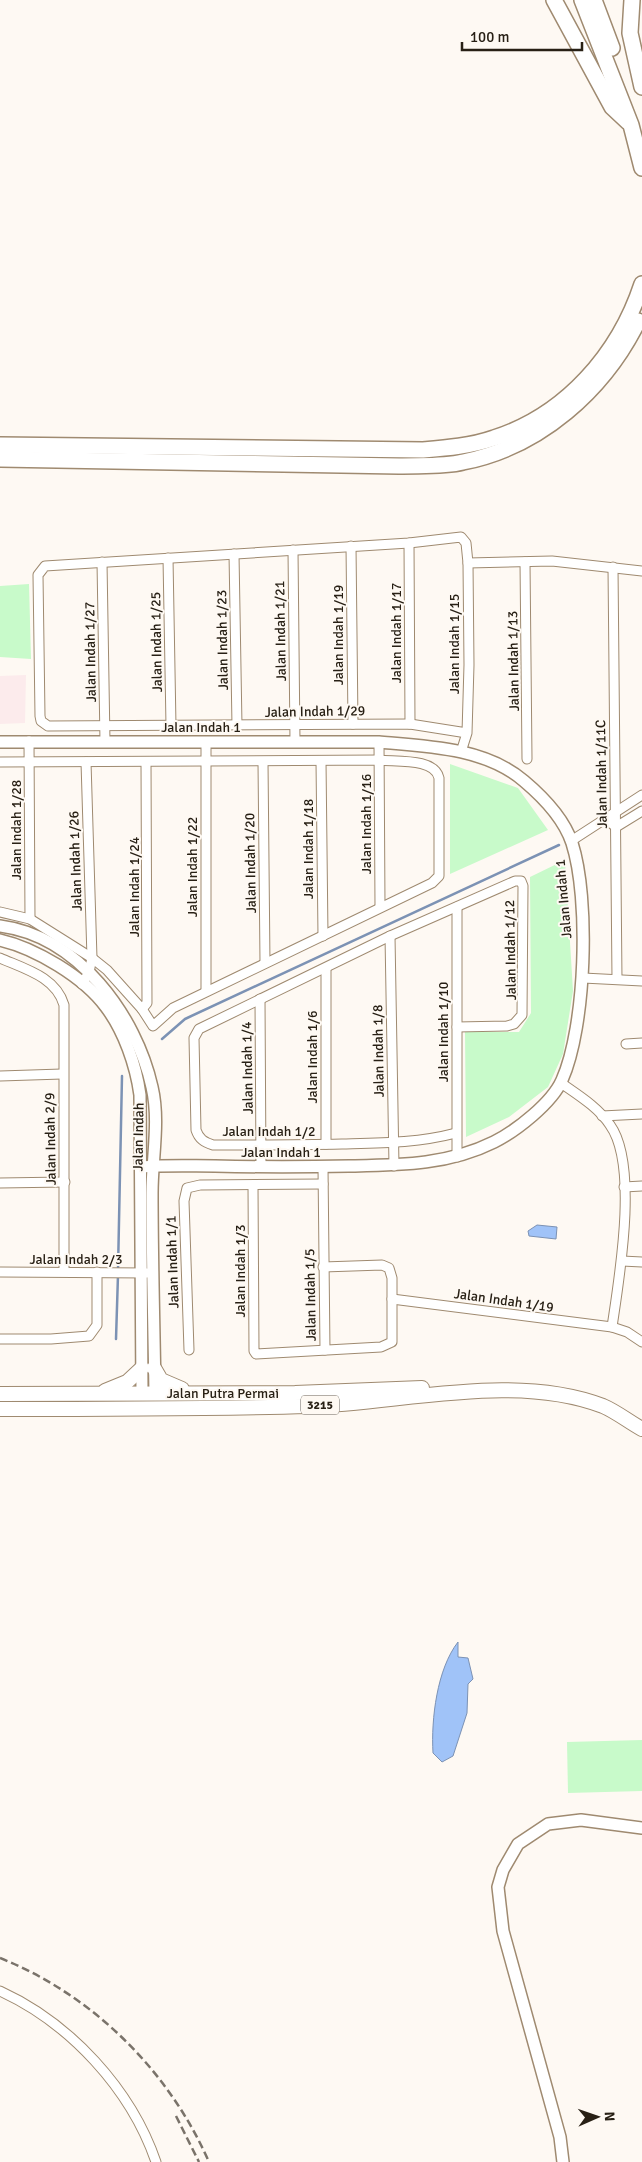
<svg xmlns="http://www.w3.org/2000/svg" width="642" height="2162" viewBox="0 0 642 2162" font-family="Signika,sans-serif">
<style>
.education{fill:#fcebec}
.green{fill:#c8faca}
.water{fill:#a0c3f8;stroke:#7c92b4}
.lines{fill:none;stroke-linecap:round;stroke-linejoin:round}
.stream{stroke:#7c92b4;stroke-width:2.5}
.street-casing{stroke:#9f8a70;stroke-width:11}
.secondary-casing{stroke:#9f8a70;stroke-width:14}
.primary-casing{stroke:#9f8a70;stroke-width:16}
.highway-casing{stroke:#9f8a70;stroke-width:18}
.street{stroke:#fff;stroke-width:9}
.secondary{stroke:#fff;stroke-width:11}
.primary{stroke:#fff;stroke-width:14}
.highway{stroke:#fff;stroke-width:15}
.rail{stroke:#7a736a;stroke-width:2.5;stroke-dasharray:8 4;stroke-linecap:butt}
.labels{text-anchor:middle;stroke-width:4;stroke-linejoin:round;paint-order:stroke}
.shield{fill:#fef9f3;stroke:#686158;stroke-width:1}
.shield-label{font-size:12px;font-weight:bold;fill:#282015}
.street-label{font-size:14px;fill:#282015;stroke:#fef9f3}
</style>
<rect width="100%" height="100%" fill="#fef9f3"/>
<polygon class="education" points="26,675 25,723 0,724 0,676"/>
<g class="green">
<polygon points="29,584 31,659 0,657 0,586"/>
<polygon points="450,764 518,788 548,830 450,874"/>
<polygon points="565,860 573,991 563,1054 548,1087 509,1117 466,1137 465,1032 519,1032 531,1013 530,877"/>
<polygon points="642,1740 642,1791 568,1793 567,1742"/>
</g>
<g class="water">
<polygon points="537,1225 557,1227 556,1239 529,1236 528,1231"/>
<path d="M458 1642V1657L468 1658 473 1679 468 1684 467 1713 453 1756 442 1762 433 1753C431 1719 437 1669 458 1642Z"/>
</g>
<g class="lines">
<g class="stream">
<polyline points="162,1039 185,1019 559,845"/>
<polyline points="118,1270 122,1076"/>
<polyline points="116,1339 118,1275"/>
</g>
<g class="street-casing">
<g id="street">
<polyline points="409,543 410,724"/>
<polyline points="351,546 353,724"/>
<polyline points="293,550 295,742"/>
<polyline points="234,554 237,726"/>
<polyline points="168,558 171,726"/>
<polyline points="102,562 105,742"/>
<polyline points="525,562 527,759"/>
<polyline points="468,563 552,561 642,571"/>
<polyline points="613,567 617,979"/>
<polyline points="29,741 30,919"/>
<polyline points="379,742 380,906"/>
<polyline points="461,752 467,733 469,665 468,563 466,543 461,537 409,543 45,566 38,575 40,716 41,721 48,726 410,724 467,733"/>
<polyline points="321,761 323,936"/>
<path d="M0 762 379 760C396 762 435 758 439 778V876L432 883 173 1008 153 1026 142 1009 107 970 92 958 30 919 0 912"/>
<polyline points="263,762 265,963"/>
<polyline points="612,824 616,827 642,811"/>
<polyline points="571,841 642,795"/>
<polyline points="457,907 457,1157"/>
<polyline points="390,936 394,1166"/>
<path d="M0 958C25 969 56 977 64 1005V1271"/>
<polyline points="583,978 642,981"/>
<polyline points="82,984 89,972 92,958 86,762"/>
<polyline points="206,991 206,743"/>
<polyline points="260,999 261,1167"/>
<polyline points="142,1009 147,1003 146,762"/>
<polyline points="626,1044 642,1043"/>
<polyline points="0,1076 62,1074"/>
<path d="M561 1083C578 1095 598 1107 610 1125 639 1165 619 1279 612 1327"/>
<polyline points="602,1116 642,1114"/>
<path d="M456 1133C418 1143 382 1143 342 1144 299 1145 256 1145 213 1145 204 1142 199 1139 196 1130L194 1038 199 1029 390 936 515 881H521L523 886 522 1015 514 1024 507 1026 457 1027"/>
<polyline points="326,1144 326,969"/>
<polyline points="323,1167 325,1350"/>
<polyline points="0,1183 65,1182"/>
<polyline points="253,1185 254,1351 256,1354 381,1347 392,1342 392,1278 389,1268 382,1265 323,1267"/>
<polyline points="624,1187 642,1186"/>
<polyline points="622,1261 642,1262"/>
<polyline points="0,1272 147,1273"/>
<polyline points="392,1299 612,1327 627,1332 642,1342"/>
<polyline points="0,1339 51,1339 89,1336 97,1325 97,1272"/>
<polyline points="189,1350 184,1201 187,1188 200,1185 323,1184"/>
<path d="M0 1991C70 2023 131 2089 156 2162"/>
</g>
</g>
<g class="secondary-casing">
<g id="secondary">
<path d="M0 742H379C427 746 486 748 524 781 543 797 564 819 572 843 590 899 586 1026 562 1080 552 1103 516 1131 494 1142 448 1165 400 1165 349 1166 304 1167 260 1167 215 1166 190 1166 165 1165 141 1167"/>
<path d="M0 926C78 936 136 1015 152 1087 160 1121 152 1158 152 1193 152 1259 154 1326 155 1393"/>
<path d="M0 940C35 948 84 977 106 1007 124 1031 136 1065 140 1095L142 1393"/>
<polyline points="563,2162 560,2137 503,1931 498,1887 503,1870 518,1844 548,1824 581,1820 642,1828"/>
</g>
</g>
<g class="primary-casing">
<g id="primary">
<polyline points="154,1368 161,1380 182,1389"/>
<polyline points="105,1391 127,1382 142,1368"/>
<polyline points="0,1394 295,1393 422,1388"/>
<path d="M0 1409C103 1409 207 1409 310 1406 402 1403 514 1372 603 1406 617 1412 629 1422 642 1429"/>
</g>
</g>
<g class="highway-casing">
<g id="highway">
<polyline points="554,0 612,107 628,122"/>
<polyline points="582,0 631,125 642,168"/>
<polyline points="594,0 612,48"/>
<polyline points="632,0 630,33 642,87"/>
<path d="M0 445 423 450C447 448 471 446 494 438 566 415 619 354 642 284"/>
<path d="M0 459 399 466C420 465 443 467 463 462 540 447 604 390 638 321"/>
</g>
</g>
<use href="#street" class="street"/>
<use href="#secondary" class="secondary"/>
<use href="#primary" class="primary"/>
<use href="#highway" class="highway"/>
<g class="rail">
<path d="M0 1958C93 1995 169 2071 209 2162"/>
<polyline points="176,2116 199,2162"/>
</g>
</g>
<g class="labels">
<rect class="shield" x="301" y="1395.5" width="38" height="19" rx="4"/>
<g class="shield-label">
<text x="320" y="1409">3215</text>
</g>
<g class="street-label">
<text transform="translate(280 631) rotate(-91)" y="5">Jalan Indah 1/21</text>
<text transform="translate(396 633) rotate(-90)" y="5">Jalan Indah 1/17</text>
<text transform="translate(338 635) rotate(-90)" y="5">Jalan Indah 1/19</text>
<text transform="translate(222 640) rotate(-91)" y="5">Jalan Indah 1/23</text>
<text transform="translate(156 642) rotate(-91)" y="5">Jalan Indah 1/25</text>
<text transform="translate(454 644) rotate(-90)" y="5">Jalan Indah 1/15</text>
<text transform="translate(90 652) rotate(-91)" y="5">Jalan Indah 1/27</text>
<text transform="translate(513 661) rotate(-91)" y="5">Jalan Indah 1/13</text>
<text transform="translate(315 711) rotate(-1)" y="5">Jalan Indah 1/29</text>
<text x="201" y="732">Jalan Indah 1</text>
<text transform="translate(601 774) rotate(-91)" y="5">Jalan Indah 1/11C</text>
<text transform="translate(366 824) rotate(-90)" y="5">Jalan Indah 1/16</text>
<text transform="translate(16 830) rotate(-90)" y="5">Jalan Indah 1/28</text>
<text transform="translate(308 849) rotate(-90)" y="5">Jalan Indah 1/18</text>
<text transform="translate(75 861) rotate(-92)" y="5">Jalan Indah 1/26</text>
<text transform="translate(250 863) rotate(-91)" y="5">Jalan Indah 1/20</text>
<text transform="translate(192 867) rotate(-90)" y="5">Jalan Indah 1/22</text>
<text transform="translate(134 887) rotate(-90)" y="5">Jalan Indah 1/24</text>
<text transform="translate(563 899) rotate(-95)" y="5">Jalan Indah 1</text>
<text transform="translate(510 950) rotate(-91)" y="5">Jalan Indah 1/12</text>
<text transform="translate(443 1032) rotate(-90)" y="5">Jalan Indah 1/10</text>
<text transform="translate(378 1051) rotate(-91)" y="5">Jalan Indah 1/8</text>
<text transform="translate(312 1057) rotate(-90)" y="5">Jalan Indah 1/6</text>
<text transform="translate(247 1068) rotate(-91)" y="5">Jalan Indah 1/4</text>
<text x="269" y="1136">Jalan Indah 1/2</text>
<text transform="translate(138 1137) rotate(-89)" y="5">Jalan Indah</text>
<text transform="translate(50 1139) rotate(-91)" y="5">Jalan Indah 2/9</text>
<text x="281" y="1157">Jalan Indah 1</text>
<text x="76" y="1264">Jalan Indah 2/3</text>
<text transform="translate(172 1262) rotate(-92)" y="5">Jalan Indah 1/1</text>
<text transform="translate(240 1271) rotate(-90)" y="5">Jalan Indah 1/3</text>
<text transform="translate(310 1295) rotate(-91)" y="5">Jalan Indah 1/5</text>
<text transform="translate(504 1300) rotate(8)" y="5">Jalan Indah 1/19</text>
<text x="223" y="1398">Jalan Putra Permai</text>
</g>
</g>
<g transform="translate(597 2117) rotate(88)" stroke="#fef9f3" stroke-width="4" paint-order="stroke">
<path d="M0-4L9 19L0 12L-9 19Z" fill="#282015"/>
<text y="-8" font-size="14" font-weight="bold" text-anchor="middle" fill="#282015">N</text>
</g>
<path d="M462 42v8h120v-8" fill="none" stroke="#282015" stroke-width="2.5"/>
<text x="470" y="42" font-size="15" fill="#282015" stroke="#fef9f3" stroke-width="4" paint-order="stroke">100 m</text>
</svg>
